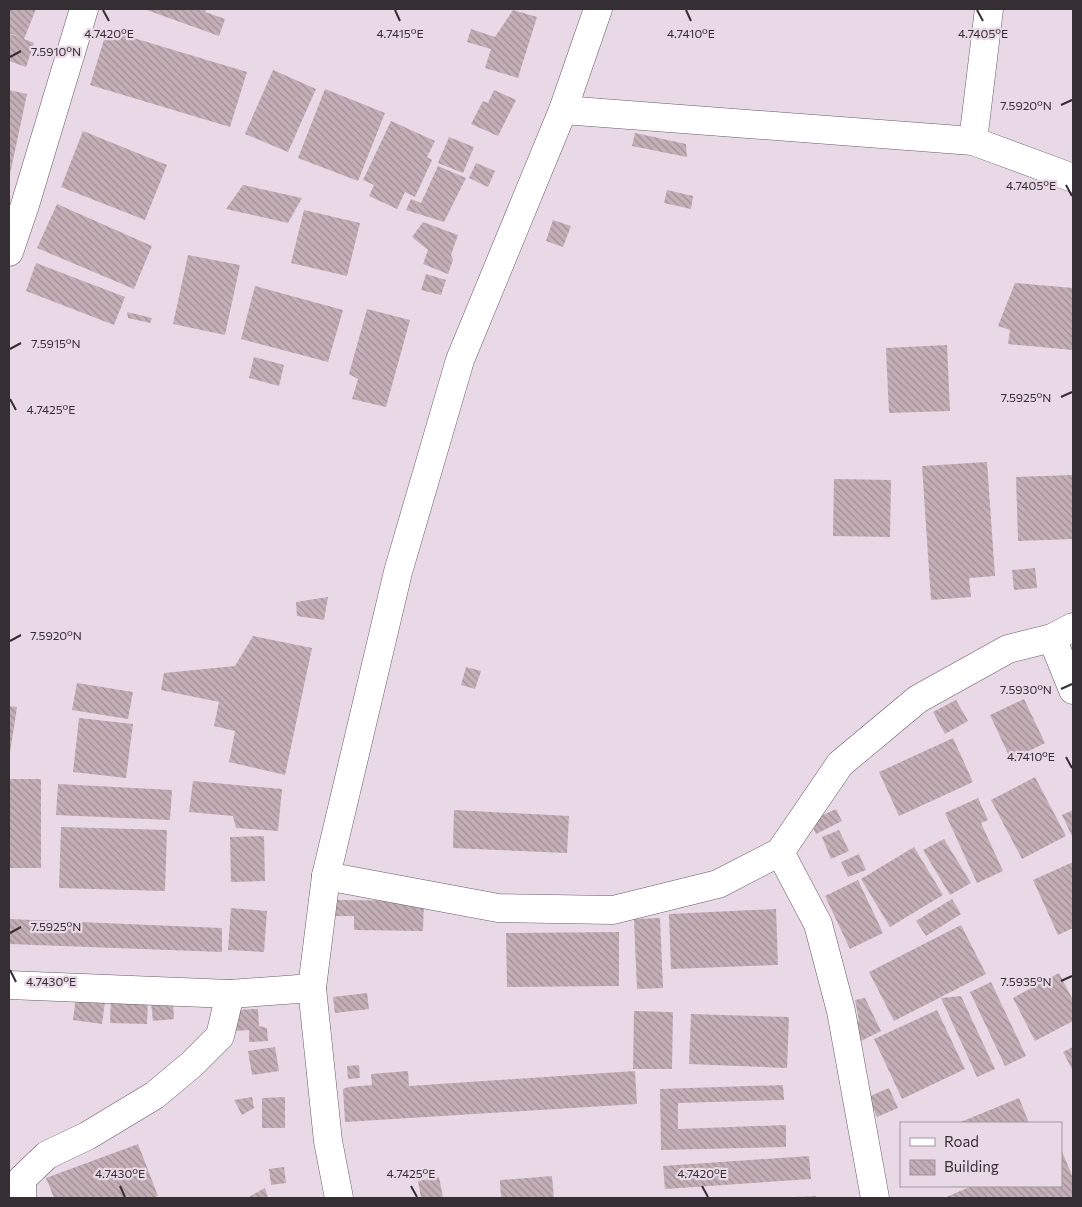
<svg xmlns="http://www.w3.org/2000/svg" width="1082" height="1207" viewBox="0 0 1082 1207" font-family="Commissioner,sans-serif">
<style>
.building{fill:url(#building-back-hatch)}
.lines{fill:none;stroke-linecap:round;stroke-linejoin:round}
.street-casing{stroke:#695b67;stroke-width:29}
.secondary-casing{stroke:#695b67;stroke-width:29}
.street{stroke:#fff;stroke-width:28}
.secondary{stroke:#fff;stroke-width:28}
.ticks{fill:none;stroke:#352f34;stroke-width:2}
.ticks-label{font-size:12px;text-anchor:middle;fill:#352f34;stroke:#e9d9e6;stroke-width:4.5;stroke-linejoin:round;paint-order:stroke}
</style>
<defs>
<pattern id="building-back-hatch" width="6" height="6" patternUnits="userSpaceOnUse" patternTransform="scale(1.25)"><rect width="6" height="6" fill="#c3afb5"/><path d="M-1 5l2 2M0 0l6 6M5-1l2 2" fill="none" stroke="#9f8f94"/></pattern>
</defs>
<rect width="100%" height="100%" fill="#e9d9e6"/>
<g class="building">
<polygon points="9,9 36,9 24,39 34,43 26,67 9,61 9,34 19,37 9,33"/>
<polygon points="144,9 206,9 205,12 225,19 219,36"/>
<polygon points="513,10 537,17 518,78 485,68 491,49 467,42 471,29 495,37"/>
<polygon points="107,30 247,72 230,127 90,85"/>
<polygon points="273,70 316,89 288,152 245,134"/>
<polygon points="325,89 385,113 358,181 298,158"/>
<polygon points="9,90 27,94 10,174 9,174"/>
<polygon points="494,90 516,100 498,136 471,124 483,101 488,103"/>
<polygon points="391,121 435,141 427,157 432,160 415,197 405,192 397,209 369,196 374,185 363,180"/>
<polygon points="83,131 167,165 145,220 61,187"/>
<polygon points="635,133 686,144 687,157 632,146"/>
<polygon points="449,137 474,147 463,173 438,163"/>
<polygon points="476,163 495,171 488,187 469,178"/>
<polygon points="438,166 466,178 444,222 406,210 411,199 421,203"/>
<polygon points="243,185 302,198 288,223 226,209"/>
<polygon points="667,190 693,196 691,209 664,203"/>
<polygon points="57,204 152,246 134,289 37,248"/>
<polygon points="304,210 360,223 347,276 291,263"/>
<polygon points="553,220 571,226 563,247 546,241"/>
<polygon points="423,222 458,235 451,255 453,260 448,274 423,264 428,250 412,237"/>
<polygon points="188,255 240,265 225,335 173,324"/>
<polygon points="36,263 125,297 114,325 26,291"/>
<polygon points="426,274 446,280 441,295 421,290"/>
<polygon points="1015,283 1073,288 1073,350 1008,344 1010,330 998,326"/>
<polygon points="255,286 343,310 328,362 241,339"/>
<polygon points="367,309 410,320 386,407 352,399 358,379 349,374"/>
<polygon points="127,312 152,318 150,323 128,318"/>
<polygon points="947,345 950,411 889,413 886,348"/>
<polygon points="254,357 284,365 279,386 249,378"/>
<polygon points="987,462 995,576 969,578 971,597 931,600 922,466"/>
<polygon points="1073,475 1073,539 1018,541 1016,477"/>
<polygon points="834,479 891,480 890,537 833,536"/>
<polygon points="1035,568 1037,588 1014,590 1012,570"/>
<polygon points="328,597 324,620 297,616 296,602"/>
<polygon points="253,636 312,648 285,775 229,762 235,731 214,726 219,702 161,690 164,673 235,666"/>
<polygon points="466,667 481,671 475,689 461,685"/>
<polygon points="77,683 133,692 128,719 72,710"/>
<polygon points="1024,699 1045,743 1011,760 990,715"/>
<polygon points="956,700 968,721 945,734 933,712"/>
<polygon points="9,706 17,707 10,753 9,753"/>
<polygon points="79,718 133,724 126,778 73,772"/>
<polygon points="953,738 973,782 899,816 879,772"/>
<polygon points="1035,777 1066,836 1022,859 991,800"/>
<rect x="9" y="779" width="32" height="89"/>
<polygon points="193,781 282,789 278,831 236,828 233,816 189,812"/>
<polygon points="58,784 172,790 170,820 56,815"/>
<polygon points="978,798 988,820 981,823 1003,871 977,883 945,813"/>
<polygon points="836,809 842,821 816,834 810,821"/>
<polygon points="454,810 569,816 567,853 453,848"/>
<polygon points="1073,810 1073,838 1062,815"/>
<polygon points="61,827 167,830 165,891 59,888"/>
<polygon points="839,830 849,851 831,859 822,837"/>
<polygon points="264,836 265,881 231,882 230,837"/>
<polygon points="944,839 971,883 950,895 923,850"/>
<polygon points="914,847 943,895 890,927 861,879"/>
<polygon points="859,854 866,870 848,877 841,862"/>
<polygon points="1073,862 1073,928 1058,935 1033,880"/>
<polygon points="858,880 883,933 850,949 825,896"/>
<polygon points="952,899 961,914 926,936 916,921"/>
<polygon points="336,900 424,901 423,931 354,930 354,916 336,916"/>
<polygon points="231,908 267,911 264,952 228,950"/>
<polygon points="776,909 778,965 671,969 669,914"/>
<polygon points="660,918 663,988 637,989 634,919"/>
<polygon points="9,919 222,928 222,952 9,944"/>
<polygon points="961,925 986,974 894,1021 869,972"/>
<polygon points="619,932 619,986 507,987 506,933"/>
<polygon points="1059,973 1073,1000 1073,1021 1035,1041 1013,998"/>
<polygon points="991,982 1026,1056 1005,1066 970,992"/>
<polygon points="367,993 369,1009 335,1013 333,997"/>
<polygon points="961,996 995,1069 977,1077 941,998"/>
<polygon points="76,997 105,1001 102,1024 73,1020"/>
<polygon points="865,998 881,1031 861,1041 852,1025 859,1021 855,1000"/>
<polygon points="111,999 148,1000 147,1024 110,1023"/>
<polygon points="173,1001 174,1019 153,1021 151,1003"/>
<polygon points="258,1009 259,1026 267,1028 268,1041 249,1042 249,1030 236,1031 235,1010"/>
<polygon points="937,1010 965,1069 902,1099 874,1039"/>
<polygon points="634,1011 673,1012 672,1069 633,1069"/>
<polygon points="691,1014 789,1017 787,1068 689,1064"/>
<polygon points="275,1047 279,1071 252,1075 248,1051"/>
<polygon points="1073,1047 1073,1071 1063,1052"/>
<polygon points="359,1065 360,1078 348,1079 347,1066"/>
<polygon points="408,1071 409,1086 635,1071 637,1104 345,1122 343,1089 348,1087 372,1085 371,1074"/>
<polygon points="783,1085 784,1100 678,1103 678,1129 786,1125 786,1147 661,1150 660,1089"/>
<polygon points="889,1088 898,1108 877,1117 868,1097"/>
<polygon points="252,1097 254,1108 242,1115 234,1100"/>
<polygon points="285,1097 285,1128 262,1128 262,1098"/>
<polygon points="1019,1098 1029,1123 958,1123"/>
<polygon points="138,1144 158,1196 152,1198 54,1198 46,1178"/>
<polygon points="1061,1149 1073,1178 1073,1198 944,1198 972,1186 1061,1186"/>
<polygon points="809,1156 811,1179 665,1189 663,1166"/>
<polygon points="284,1167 286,1183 271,1185 269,1169"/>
<polygon points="552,1176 554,1198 501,1198 500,1180"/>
<polygon points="439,1177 443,1198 421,1198 418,1181"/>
<polygon points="265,1188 268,1198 247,1198"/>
<polygon points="816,1196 816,1198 793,1198 793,1197"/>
</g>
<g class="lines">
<g class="street-casing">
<g id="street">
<polyline points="563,110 973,141 1073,178"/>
<polyline points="973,141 989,9"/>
<polyline points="9,252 25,205 84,9"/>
<polyline points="1052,638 1073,690"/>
<polyline points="780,852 818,924 841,1011 875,1198"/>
<polyline points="326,876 498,908 613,910 718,884 780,852 840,764 918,699 1008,649 1052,638 1073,627"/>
<polyline points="9,985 230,994 312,988"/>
<polyline points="22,1198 22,1179 47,1155 87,1136 155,1095 192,1064 220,1036 230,994"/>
</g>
</g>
<g class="secondary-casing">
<polyline id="secondary" points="339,1198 328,1141 312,988 326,876 398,572 460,360 563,110 598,9"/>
</g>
<use href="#street" class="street"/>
<use href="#secondary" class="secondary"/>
</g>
<path class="ticks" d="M103 10 109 21M395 10 400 21M686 10 691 21M977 10 983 21M10 57 21 51M1061 105 1072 100M1066 185 1072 196M10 349 21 343M1061 397 1072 392M10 399 16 410M10 641 21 635M1061 689 1072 684M1066 757 1072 768M10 933 21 927M10 970 16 982M1061 981 1072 976M120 1186 125 1197M411 1186 417 1197M702 1186 708 1197"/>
<g class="ticks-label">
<text x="109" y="38">4.7420°E</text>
<text x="400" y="38">4.7415°E</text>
<text x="691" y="38">4.7410°E</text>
<text x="983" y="38">4.7405°E</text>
<text x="56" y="56">7.5910°N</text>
<text x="1026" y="110">7.5920°N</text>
<text x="1031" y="190">4.7405°E</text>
<text x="56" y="348">7.5915°N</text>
<text x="1026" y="402">7.5925°N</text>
<text x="51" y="414">4.7425°E</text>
<text x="56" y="640">7.5920°N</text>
<text x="1026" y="694">7.5930°N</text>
<text x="1031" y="761">4.7410°E</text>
<text x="56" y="931">7.5925°N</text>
<text x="1026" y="986">7.5935°N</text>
<text x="51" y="986">4.7430°E</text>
<text x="120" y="1178">4.7430°E</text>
<text x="411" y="1178">4.7425°E</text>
<text x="702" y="1178">4.7420°E</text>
</g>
<rect width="1082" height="1207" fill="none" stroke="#352f34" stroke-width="20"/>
<rect x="900" y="1122" width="162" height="65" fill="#e9d9e6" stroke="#a1959f"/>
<rect x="910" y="1138" width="25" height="8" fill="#ffffff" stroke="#a1959f"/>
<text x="944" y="1147" font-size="15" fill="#352f34">Road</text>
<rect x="910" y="1160" width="25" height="15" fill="url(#building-back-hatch)" stroke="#a1959f"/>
<text x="944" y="1172" font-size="15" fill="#352f34">Building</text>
</svg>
